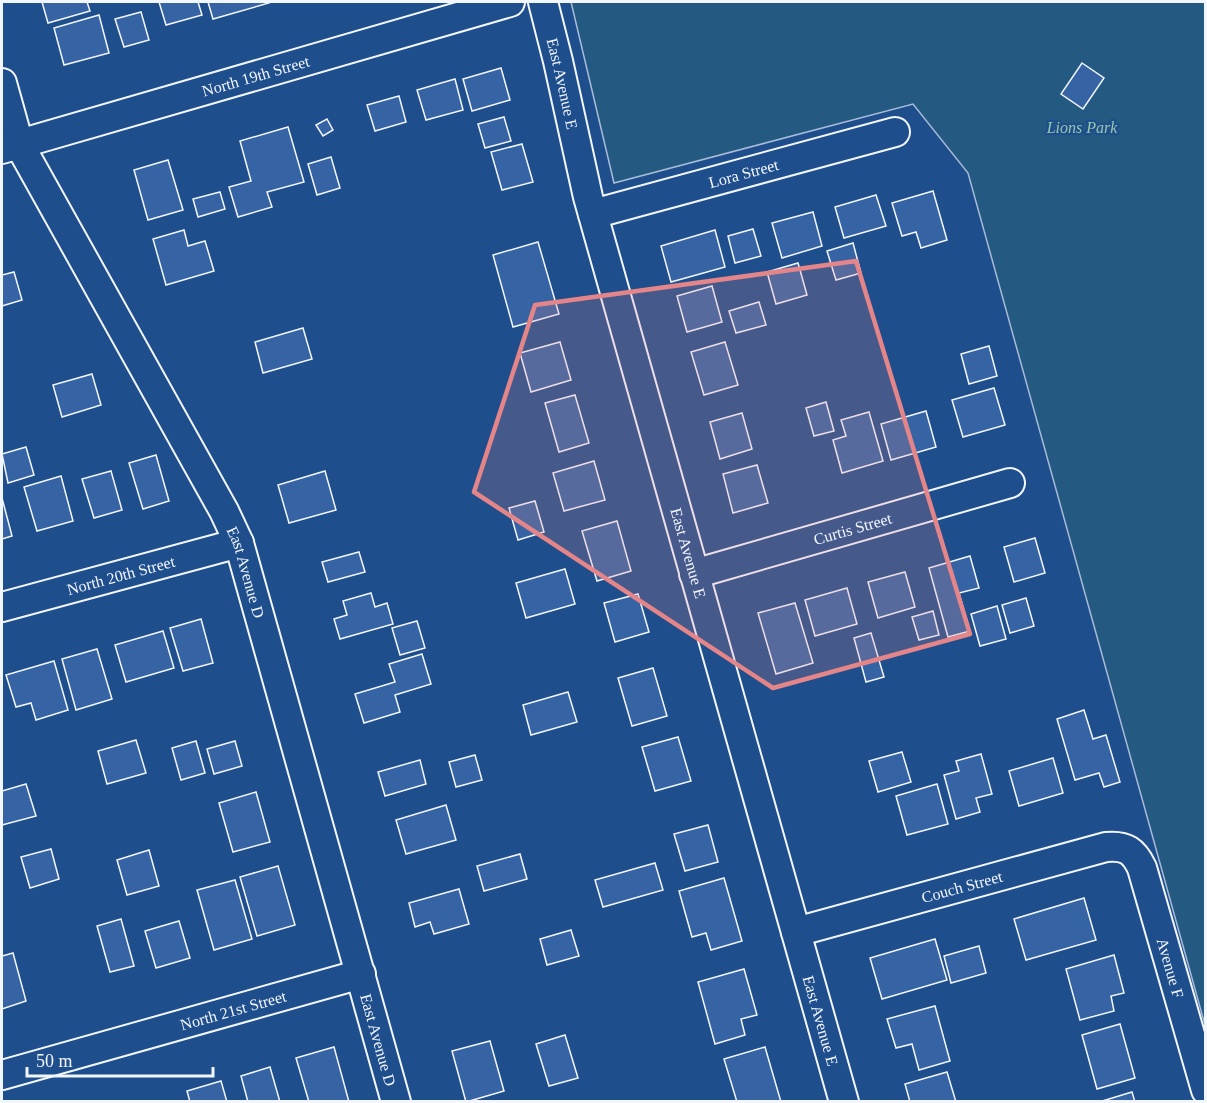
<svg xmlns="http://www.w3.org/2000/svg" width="1207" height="1103" viewBox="0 0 1207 1103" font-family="'Times New Roman',serif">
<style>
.green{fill:#245a82;stroke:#a8bbd7;stroke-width:1.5}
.building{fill:#3563a3;stroke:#f2f6ff;stroke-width:1.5}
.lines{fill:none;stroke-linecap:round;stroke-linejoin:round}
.minor-casing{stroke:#f2f6ff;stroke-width:32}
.minor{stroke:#1f4e8c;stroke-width:28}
.marked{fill:#e38589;fill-opacity:0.2;stroke:#e38589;stroke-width:4.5;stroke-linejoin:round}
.labels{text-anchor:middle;stroke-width:4.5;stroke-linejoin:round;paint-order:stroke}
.street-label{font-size:16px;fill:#f2f6ff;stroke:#1f4e8c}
.park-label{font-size:16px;font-style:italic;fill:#97c8a6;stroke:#1f4e8c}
</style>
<rect width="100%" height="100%" fill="#1f4e8c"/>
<polygon class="green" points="571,2 1205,2 1205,1025 968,173 913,104 614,183"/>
<g class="building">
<polygon points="42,2 87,2 90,11 48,23"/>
<polygon points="159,2 198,2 202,15 166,25"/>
<polygon points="208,2 268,2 269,3 213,19"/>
<polygon points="141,12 149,40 124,47 115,19"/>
<polygon points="99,15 109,53 64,65 54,28"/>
<polygon points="1082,63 1104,78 1083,109 1061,94"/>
<polygon points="501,68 510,100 472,111 463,79"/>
<polygon points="455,79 463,110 426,120 417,90"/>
<polygon points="399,96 406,122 375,131 367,105"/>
<polygon points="504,117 511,141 485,148 478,124"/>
<polygon points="327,119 333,130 323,136 316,125"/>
<polygon points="288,127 304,182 267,192 272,207 238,217 229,187 251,181 240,141"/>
<polygon points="522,144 533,182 502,190 491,152"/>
<polygon points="331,157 340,188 317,195 308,164"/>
<polygon points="168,160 183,210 148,220 134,170"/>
<polygon points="933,191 947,240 921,248 916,232 902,236 892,203"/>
<polygon points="220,192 225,209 198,217 193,199"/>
<polygon points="876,195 886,226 844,238 835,207"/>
<polygon points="813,212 822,246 782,258 772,223"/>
<polygon points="753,229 761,256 735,263 728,236"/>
<polygon points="184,230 188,246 205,241 214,271 166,285 153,239"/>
<polygon points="715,230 725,267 671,282 661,246"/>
<polygon points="538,242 559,314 513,327 493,255"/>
<polygon points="853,243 861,273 836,280 827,251"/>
<polygon points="798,263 807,295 776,304 767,272"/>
<polygon points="14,272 22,300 2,306 2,275"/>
<polygon points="712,286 722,322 687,332 677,296"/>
<polygon points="759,302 766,325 736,333 729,311"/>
<polygon points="303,328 312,359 263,373 255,342"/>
<polygon points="560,342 571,380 531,392 520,353"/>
<polygon points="725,342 738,385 704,395 691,352"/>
<polygon points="989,346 997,376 969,384 961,354"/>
<polygon points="92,374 101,405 62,417 53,385"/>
<polygon points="994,388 1005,425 963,437 952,400"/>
<polygon points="575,395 589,443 559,452 545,403"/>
<polygon points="826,402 834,431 814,436 806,408"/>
<polygon points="926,411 936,447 891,460 881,424"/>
<polygon points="869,412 883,461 842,473 833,440 846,436 841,420"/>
<polygon points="742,413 752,449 720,459 710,422"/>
<polygon points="26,447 34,475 8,483 2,454"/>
<polygon points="156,455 169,501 143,509 129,463"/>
<polygon points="594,461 605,500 564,511 553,473"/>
<polygon points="757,465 768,503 733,513 723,474"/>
<polygon points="111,471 122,510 94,518 82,479"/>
<polygon points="325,471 336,510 289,523 278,485"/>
<polygon points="61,476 73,521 37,531 24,487"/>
<polygon points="2,498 12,536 2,539"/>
<polygon points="535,501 544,532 518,540 509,508"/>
<polygon points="617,521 631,571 597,581 582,531"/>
<polygon points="1035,538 1045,573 1014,582 1004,547"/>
<polygon points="359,552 365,572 328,582 322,562"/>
<polygon points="970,556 979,588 959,593 970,631 948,637 929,568"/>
<polygon points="565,569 575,604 526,618 516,583"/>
<polygon points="905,572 915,607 878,618 868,582"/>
<polygon points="847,588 857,624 815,636 805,600"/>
<polygon points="371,593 375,607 387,603 393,624 340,639 334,619 347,615 343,601"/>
<polygon points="638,594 649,632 615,642 604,603"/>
<polygon points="1026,598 1034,626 1010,633 1002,605"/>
<polygon points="795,603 813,663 776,674 758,613"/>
<polygon points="997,606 1006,639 980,646 971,614"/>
<polygon points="933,611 939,635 919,640 912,617"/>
<polygon points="201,619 213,663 183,671 170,628"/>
<polygon points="417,621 425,648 400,655 392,628"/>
<polygon points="163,631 174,668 126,682 115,645"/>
<polygon points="871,633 884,677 866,682 854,638"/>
<polygon points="97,649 112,699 76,710 62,659"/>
<polygon points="422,654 431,684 395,695 400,712 364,723 355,694 395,682 389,664"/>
<polygon points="54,661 68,710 36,720 31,703 16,707 6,675"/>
<polygon points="653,668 667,716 632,726 618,678"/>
<polygon points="568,692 577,722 531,735 523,705"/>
<polygon points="1084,710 1093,739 1106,735 1120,782 1104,787 1099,773 1075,780 1057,719"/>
<polygon points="678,737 691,781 655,791 642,747"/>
<polygon points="136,740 146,773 107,784 98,751"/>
<polygon points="196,741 205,773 181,780 172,748"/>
<polygon points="235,741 242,766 214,774 207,749"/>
<polygon points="902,752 911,782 878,792 869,761"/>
<polygon points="981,754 992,794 976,798 980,812 956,819 944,775 959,771 956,761"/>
<polygon points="475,755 482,780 456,787 449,762"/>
<polygon points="1053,758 1063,793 1019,806 1009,771"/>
<polygon points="420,760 426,784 385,796 378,772"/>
<polygon points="26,784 36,816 2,825 2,791"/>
<polygon points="937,784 948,824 907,835 896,796"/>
<polygon points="256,792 270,842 233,852 219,803"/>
<polygon points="446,805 456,840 406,854 396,820"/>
<polygon points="708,825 718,862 685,871 674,834"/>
<polygon points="51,849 59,879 30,888 21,857"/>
<polygon points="149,850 159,886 127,895 117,860"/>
<polygon points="520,854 527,879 484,891 477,866"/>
<polygon points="655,863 663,890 603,907 595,880"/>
<polygon points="278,866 295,925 257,936 240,877"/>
<polygon points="724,878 742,941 711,950 706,933 692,937 679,891"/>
<polygon points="235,880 252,939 214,950 197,890"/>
<polygon points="459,889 469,924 434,934 430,922 415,927 409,903"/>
<polygon points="1084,898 1096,940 1026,960 1014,919"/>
<polygon points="121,919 134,966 110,972 97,926"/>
<polygon points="179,921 190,958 156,968 145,931"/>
<polygon points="571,930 579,956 547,965 540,939"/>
<polygon points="935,939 947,980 882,999 870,958"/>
<polygon points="979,946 986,973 951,983 944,956"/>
<polygon points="13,953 26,1001 2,1009 2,956"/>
<polygon points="1114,955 1124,993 1111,996 1114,1011 1080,1020 1066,969"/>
<polygon points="744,969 757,1015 741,1019 745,1035 715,1044 698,982"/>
<polygon points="935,1006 950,1061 919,1070 912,1044 896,1048 887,1019"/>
<polygon points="1120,1024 1135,1078 1097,1089 1082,1035"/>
<polygon points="565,1035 578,1078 549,1086 536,1044"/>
<polygon points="490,1041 504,1091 466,1102 452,1051"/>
<polygon points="334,1047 349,1102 309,1102 296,1058"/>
<polygon points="765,1047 781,1102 737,1102 724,1059"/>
<polygon points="270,1067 280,1102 248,1102 241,1076"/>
<polygon points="947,1072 956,1102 910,1102 905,1084"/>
<polygon points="221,1081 227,1102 190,1102 187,1091"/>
<polygon points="1132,1092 1135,1102 1099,1102"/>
</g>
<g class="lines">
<g class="minor-casing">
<g id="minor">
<path id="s1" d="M543 2 558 61 588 197 844 1102"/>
<path id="s2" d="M2 83 19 144 224 511 239 543 396 1102"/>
<path id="s3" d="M2 149 510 2"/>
<path id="s4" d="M593 214 895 132"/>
<path id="s5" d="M694 574 1010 483"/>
<path id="s6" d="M2 607 239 543"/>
<path id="s7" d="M796 932 1106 847C1126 845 1134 851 1142 868L1206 1090"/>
<path id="s8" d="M2 1075 361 974"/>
</g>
</g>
<use href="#minor" class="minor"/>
</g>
<path class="marked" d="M856 261 970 634 773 688 474 492 535 305Z"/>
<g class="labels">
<g class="street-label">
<text dy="6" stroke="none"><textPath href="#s3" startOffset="264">North 19th Street</textPath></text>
<text dy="6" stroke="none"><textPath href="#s1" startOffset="84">East Avenue E</textPath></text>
<text dy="6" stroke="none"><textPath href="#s4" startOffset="156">Lora Street</textPath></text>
<text dy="6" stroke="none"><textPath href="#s5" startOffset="165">Curtis Street</textPath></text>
<text dy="6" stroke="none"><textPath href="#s1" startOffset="570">East Avenue E</textPath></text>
<text dy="6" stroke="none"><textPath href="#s2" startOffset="549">East Avenue D</textPath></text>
<text dy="6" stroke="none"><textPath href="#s6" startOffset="123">North 20th Street</textPath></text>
<text dy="6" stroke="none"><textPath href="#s7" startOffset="172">Couch Street</textPath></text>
<text dy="6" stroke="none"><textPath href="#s7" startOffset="471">Avenue F</textPath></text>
<text dy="6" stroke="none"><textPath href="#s8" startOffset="240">North 21st Street</textPath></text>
<text dy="6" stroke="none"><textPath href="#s1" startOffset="1056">East Avenue E</textPath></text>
<text dy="6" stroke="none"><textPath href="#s2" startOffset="1035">East Avenue D</textPath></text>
</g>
<g class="park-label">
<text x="1082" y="133">Lions Park</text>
</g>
</g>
<rect width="1207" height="1103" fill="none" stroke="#f2f6ff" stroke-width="6"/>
<path d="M27 1067v9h186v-9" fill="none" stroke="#f2f6ff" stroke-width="3"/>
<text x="36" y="1067" font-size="18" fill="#f2f6ff" stroke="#1f4e8c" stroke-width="4.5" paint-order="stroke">50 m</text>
</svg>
